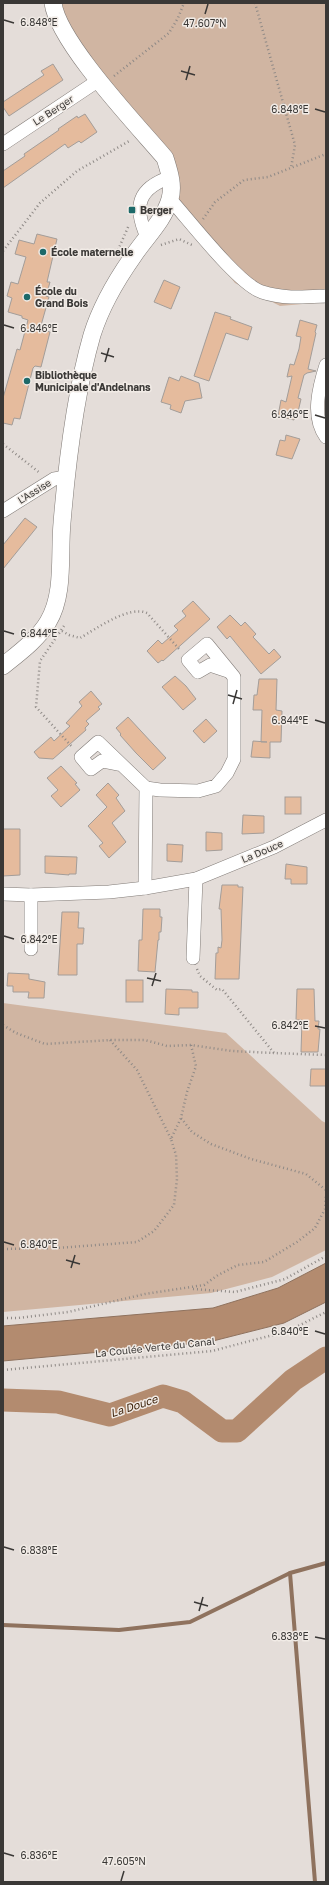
<svg xmlns="http://www.w3.org/2000/svg" width="329" height="1885" viewBox="0 0 329 1885" font-family="'Golos Text',sans-serif">
<style>
.green{fill:#d0b5a2}
.water{fill:#b38b6f;stroke:#8f725e}
.lines{fill:none;stroke-linecap:round;stroke-linejoin:round}
.stream{stroke:#8f725e;stroke-width:4}
.river{stroke:#b38b6f;stroke-width:23}
.building{fill:#e5bb9d;stroke:#a39d99}
.minor-casing{stroke:#817b77;stroke-width:14}
.tertiary-casing{stroke:#817b77;stroke-width:18}
.path{stroke:#8e8986;stroke-width:2.5;stroke-dasharray:1 3;stroke-linecap:butt}
.minor{stroke:#fff;stroke-width:13}
.tertiary{stroke:#fff;stroke-width:17}
.ticks{fill:none;stroke:#3a3836;stroke-width:1.5}
.poi-dot{fill:#1c6969;stroke:#f1ebe6;stroke-width:1.5}
.labels{text-anchor:middle;stroke-width:3;stroke-linejoin:round;paint-order:stroke}
.street-label{font-size:10px;fill:#3a3836;stroke:#f1ebe6}
.poi-label{font-size:10px;font-weight:bold;fill:#3a3836;stroke:#f1ebe6;text-anchor:start}
.water-label{font-size:11px;font-style:italic;fill:#3f230b;stroke:#f1ebe6}
.ticks-label{font-size:10px;text-anchor:middle;fill:#3a3836;stroke:#f1ebe6;stroke-width:3;stroke-linejoin:round;paint-order:stroke}
</style>
<rect width="100%" height="100%" fill="#e4ddd9"/>
<g class="green">
<polygon points="46,3 326,3 326,302 280,306 235,283 164,193 158,160"/>
<polygon points="3,1003 226,1033 322,1121 326,1123 326,1250 272,1277 211,1293 3,1312"/>
</g>
<polygon class="water" points="326,1263 326,1302 284,1323 209,1342 3,1361 3,1326 213,1308 278,1288"/>
<g class="lines">
<g class="stream">
<polyline points="3,1625 119,1630 190,1622 290,1573"/>
<polyline points="315,1882 290,1573 326,1563"/>
</g>
<polyline class="river" points="3,1400 58,1402 110,1415 163,1396 183,1402 222,1431 237,1431 293,1380 326,1358"/>
</g>
<g class="building">
<polygon points="53,64 63,80 9,116 3,107 3,102 44,75 41,71"/>
<polygon points="85,114 97,132 81,143 79,141 68,148 65,144 3,188 3,171 25,156 24,154 59,130 58,129 77,116 78,118"/>
<polygon points="37,234 57,239 47,282 50,282 46,296 49,297 40,329 50,332 41,367 35,366 33,368 20,419 14,418 12,425 3,423 3,398 17,349 20,350 28,320 22,318 22,316 8,312 12,298 7,296 11,282 18,284 26,257 15,254 19,240 34,244"/>
<polygon points="164,280 180,287 171,309 154,302"/>
<polygon points="215,312 231,317 230,319 252,327 248,340 226,333 209,381 194,376"/>
<polygon points="300,320 317,325 315,332 316,333 308,369 316,371 307,373 304,375 298,398 301,399 298,412 296,412 294,420 278,416 281,400 286,402 292,376 287,377 290,364 294,365 299,349 301,337 296,336"/>
<polygon points="181,376 199,383 202,398 185,401 181,413 170,409 171,405 161,402 169,377 179,381"/>
<polygon points="286,435 300,439 292,459 276,455 280,440 285,441"/>
<polygon points="25,518 37,527 3,569 3,545"/>
<polygon points="193,601 210,619 163,661 162,660 158,663 147,651 158,640 162,644 178,630 174,626 186,616 182,611"/>
<polygon points="230,615 241,626 245,622 256,634 253,637 269,654 274,649 281,657 261,674 230,636 227,639 217,627"/>
<polygon points="175,676 186,686 196,699 183,710 162,687"/>
<polygon points="259,679 277,679 276,710 282,711 281,742 270,742 270,758 251,757 253,741 267,742 261,742 262,710 253,710 254,695 257,695"/>
<polygon points="91,691 102,704 98,707 100,709 86,721 89,724 85,728 86,730 53,759 39,758 34,752 51,737 54,741 70,726 66,723 82,706 79,702"/>
<polygon points="128,717 166,758 153,770 136,753 120,735 121,734 116,728"/>
<polygon points="206,719 217,731 204,743 193,731"/>
<polygon points="61,766 77,783 75,784 80,790 61,807 51,796 58,790 47,778"/>
<polygon points="108,783 119,795 116,798 125,811 112,823 126,842 109,858 99,846 103,843 88,826 107,807 96,795"/>
<rect x="285" y="797" width="16" height="17"/>
<polygon points="243,815 264,816 264,833 242,834"/>
<polygon points="3,829 20,829 20,875 3,876"/>
<polygon points="206,832 222,833 222,850 206,851"/>
<polygon points="167,844 183,845 182,862 167,861"/>
<polygon points="45,856 77,857 76,874 69,874 69,875 45,873"/>
<polygon points="286,864 307,867 307,884 291,884 291,879 285,879"/>
<polygon points="222,885 238,885 238,887 243,887 239,979 215,979 216,953 218,953 218,947 221,948 222,940 221,909 219,909"/>
<polygon points="143,909 160,909 160,917 162,917 161,932 159,932 159,940 158,940 155,972 138,971 139,940 142,940"/>
<polygon points="62,912 79,912 78,928 84,928 83,944 77,944 77,975 58,975"/>
<polygon points="8,973 29,974 29,979 45,982 44,998 28,998 29,992 13,992 13,986 7,986"/>
<rect x="126" y="980" width="17" height="22"/>
<polygon points="166,989 192,990 192,992 198,992 198,1008 179,1008 179,1015 165,1014"/>
<polygon points="297,989 314,989 315,1021 319,1021 318,1029 320,1029 318,1052 301,1052 302,1020 296,1020"/>
<polygon points="311,1069 326,1069 326,1086 310,1086"/>
</g>
<g class="lines">
<g class="minor-casing">
<g id="minor">
<polyline points="3,144 99,80"/>
<path d="M170 199C189 220 239 285 262 292 283 299 305 297 326 296"/>
<path d="M147 237C133 206 138 188 171 177"/>
<path d="M326 365C319 387 311 417 326 437"/>
<polyline points="3,511 54,479 66,477"/>
<polyline points="122,765 102,761 91,769 81,757 98,742 146,788 145,888"/>
<polyline points="146,788 160,790 198,791 216,786 227,773 234,759 234,677 207,644 188,660 198,672 210,665 228,671"/>
<polyline points="3,894 31,895 109,892 145,888 196,879 274,847 326,820"/>
<polyline points="31,895 31,949"/>
<polyline points="193,958 196,879"/>
</g>
</g>
<g class="tertiary-casing">
<path id="tertiary" d="M3 666C19 653 38 639 48 622 65 594 59 554 62 523 67 462 75 394 92 335 101 306 117 279 134 255 146 237 164 220 170 199 174 185 169 171 165 158 137 125 58 42 53 3"/>
</g>
<g class="path">
<polyline points="255,3 295,145 291,168"/>
<polyline points="114,76 169,33 178,18 184,3"/>
<polyline points="203,219 215,202 244,180 268,177 326,154"/>
<polyline points="161,245 179,239 192,245"/>
<polyline points="118,250 129,225"/>
<polyline points="3,251 40,203 77,171 131,140"/>
<polyline points="3,444 40,473"/>
<polyline points="64,626 40,661 36,707 73,748"/>
<path d="M62 631 69 635 80 638C96 629 129 605 147 613L180 650"/>
<polyline points="197,969 200,976 217,990 222,989 274,1053 326,1055"/>
<polyline points="3,1025 16,1033 45,1044 110,1040 145,1040 167,1046 191,1045 232,1051 274,1053"/>
<polyline points="110,1040 137,1070 171,1139"/>
<polyline points="191,1045 196,1066 187,1092 181,1118 192,1132 211,1144 251,1159 306,1174 326,1190"/>
<polyline points="3,1249 57,1248 137,1242 154,1231 174,1205 177,1179 176,1155 171,1139 181,1118"/>
<polyline points="193,1289 235,1292 285,1279 326,1256"/>
<polyline points="3,1318 18,1318 68,1312 145,1294 204,1285 218,1275 238,1265 264,1262 297,1242 315,1228 325,1209 326,1194"/>
<polyline points="3,1370 212,1351 288,1331 326,1312"/>
</g>
<use href="#minor" class="minor"/>
<use href="#tertiary" class="tertiary"/>
</g>
<path class="ticks" d="M205 14 208 4M4 20 14 23M181 71 195 75M186 80 190 66M315 109 325 112M4 325 14 328M101 353 114 357M105 362 109 348M315 415 325 418M4 631 14 634M228 695 242 699M233 704 237 690M315 720 325 723M4 936 14 939M147 978 161 981M152 986 156 973M315 1026 325 1028M4 1242 14 1245M66 1260 80 1264M71 1268 75 1255M315 1331 325 1334M4 1547 14 1550M194 1602 208 1606M199 1611 203 1597M315 1637 325 1639M4 1853 14 1856M121 1881 124 1871"/>
<g class="poi-dot">
<rect x="128" y="206" width="8" height="8" rx="2"/>
<circle cx="43" cy="252" r="4"/>
<circle cx="27" cy="297" r="4"/>
<circle cx="27" cy="381" r="4"/>
</g>
<g class="labels">
<g class="street-label">
<text transform="translate(53 110) rotate(-33)" y="4">Le Berger</text>
<text transform="translate(34 491) rotate(-32)" y="4">L'Assise</text>
<text transform="translate(262 851) rotate(-23)" y="4">La Douce</text>
<text transform="translate(155 1347) rotate(-6)" y="4">La Coulée Verte du Canal</text>
</g>
<g class="poi-label">
<text x="140" y="214">Berger</text>
<text x="51" y="256">École maternelle</text>
<text x="35" y="295">École du<tspan x="35" dy="12">Grand Bois</tspan></text>
<text x="35" y="379">Bibliothèque<tspan x="35" dy="12">Municipale d'Andelnans</tspan></text>
</g>
<g class="water-label">
<text transform="translate(134 1406) rotate(-18)" y="4">La Douce</text>
</g>
</g>
<g class="ticks-label">
<text x="39" y="26">6.848°E</text>
<text x="205" y="27">47.607°N</text>
<text x="290" y="113">6.848°E</text>
<text x="39" y="332">6.846°E</text>
<text x="290" y="418">6.846°E</text>
<text x="39" y="637">6.844°E</text>
<text x="290" y="724">6.844°E</text>
<text x="39" y="943">6.842°E</text>
<text x="290" y="1029">6.842°E</text>
<text x="39" y="1248">6.840°E</text>
<text x="290" y="1335">6.840°E</text>
<text x="39" y="1554">6.838°E</text>
<text x="290" y="1640">6.838°E</text>
<text x="39" y="1859">6.836°E</text>
<text x="124" y="1865">47.605°N</text>
</g>
<rect width="329" height="1885" fill="none" stroke="#3a3836" stroke-width="8"/>
</svg>
